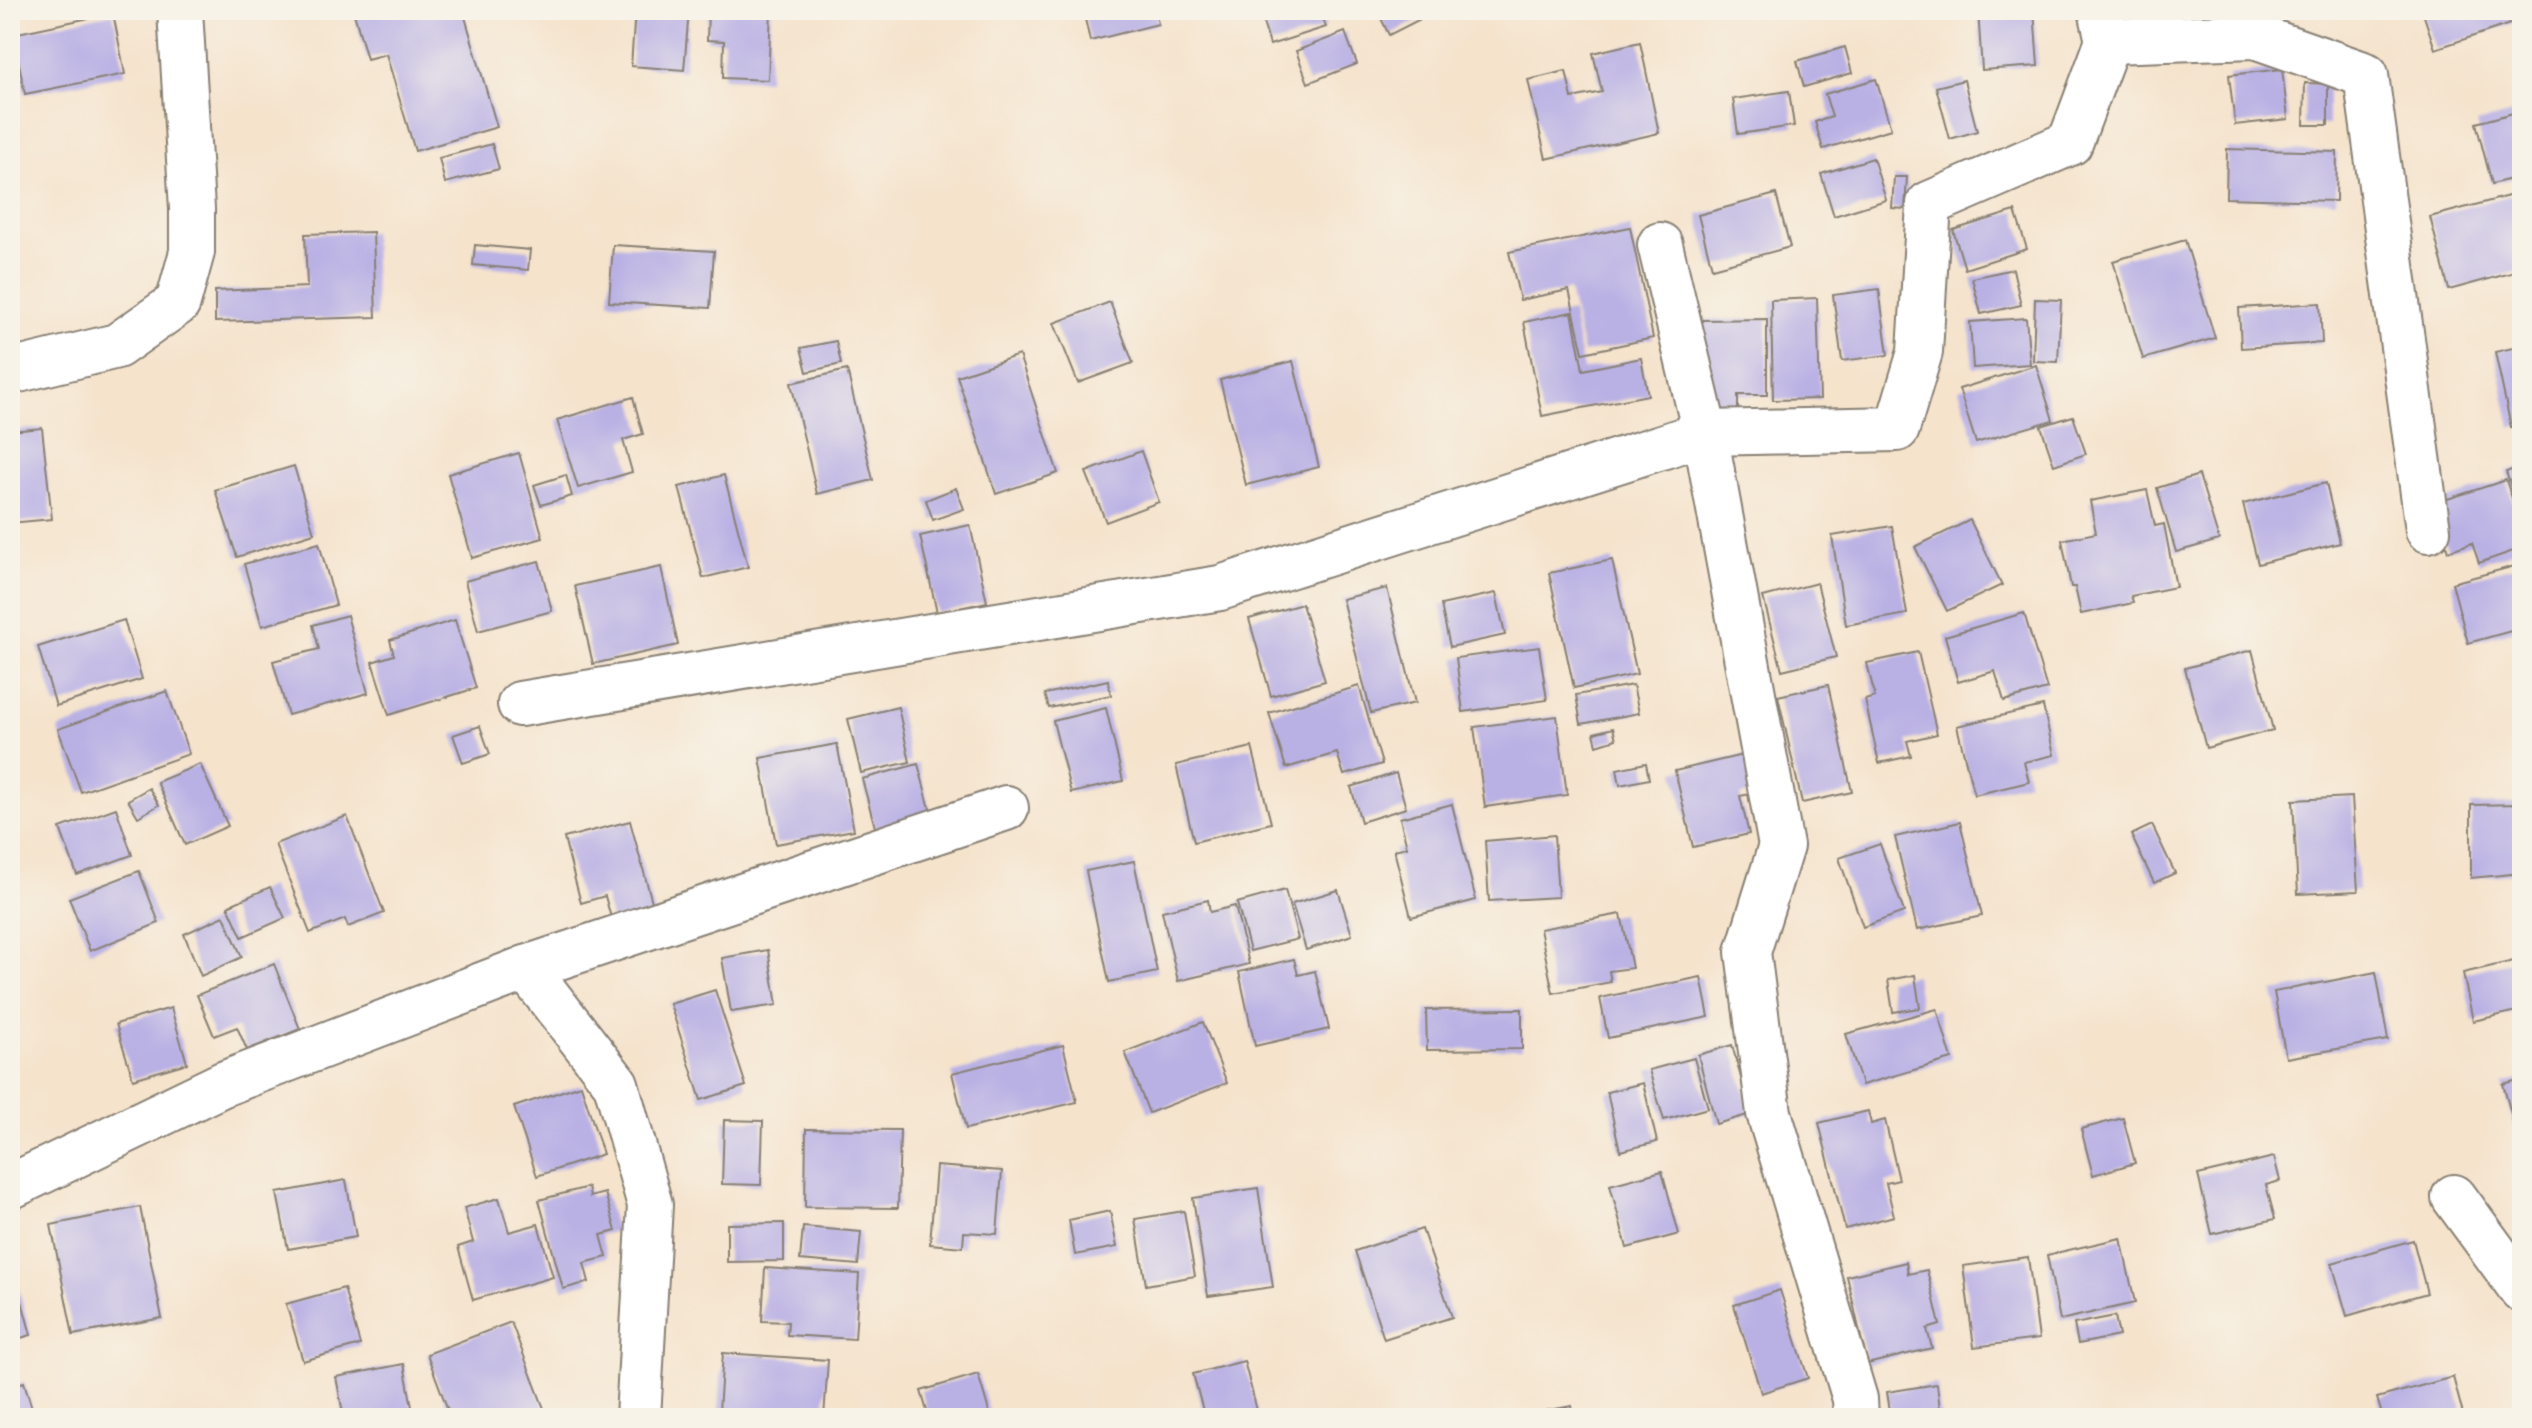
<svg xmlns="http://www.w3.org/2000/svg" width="2532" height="1428" viewBox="0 0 2532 1428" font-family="Mali,sans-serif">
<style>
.building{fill:#b9b1e4}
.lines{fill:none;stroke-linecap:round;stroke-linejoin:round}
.minor-casing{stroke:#888074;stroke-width:48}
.minor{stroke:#fff;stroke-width:44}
</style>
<rect width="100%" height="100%" fill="#f7f3e8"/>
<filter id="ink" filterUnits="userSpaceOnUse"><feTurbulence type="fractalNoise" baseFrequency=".0125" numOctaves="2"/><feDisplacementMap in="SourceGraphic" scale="16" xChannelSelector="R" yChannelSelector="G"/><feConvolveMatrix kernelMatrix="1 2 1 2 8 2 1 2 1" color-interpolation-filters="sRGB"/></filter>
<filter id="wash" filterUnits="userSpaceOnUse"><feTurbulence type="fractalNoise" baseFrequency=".006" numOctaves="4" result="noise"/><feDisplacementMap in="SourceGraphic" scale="32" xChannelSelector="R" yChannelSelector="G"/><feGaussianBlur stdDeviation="1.8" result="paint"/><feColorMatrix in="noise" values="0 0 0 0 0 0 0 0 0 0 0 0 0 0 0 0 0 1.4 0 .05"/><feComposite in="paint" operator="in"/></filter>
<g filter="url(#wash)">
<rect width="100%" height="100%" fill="#f5e3cc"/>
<g id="blocks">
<g class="building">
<polygon points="353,10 463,10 497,127 415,151 386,54 367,59"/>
<polygon points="635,10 689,10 684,70 631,66"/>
<polygon points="708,10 771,10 768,80 723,78 724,41 707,40"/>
<polygon points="1083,10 1155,10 1158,24 1090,41"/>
<polygon points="1259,10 1320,10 1326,27 1270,45"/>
<polygon points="1377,10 1438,10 1389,35"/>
<polygon points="1978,10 2034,10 2038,66 1982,70"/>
<polygon points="2179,10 2217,10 2217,11 2182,21"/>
<polygon points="2422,10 2522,10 2522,20 2435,49"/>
<polygon points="113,13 125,74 25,94 13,34"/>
<polygon points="1345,32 1357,64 1308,83 1296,51"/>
<polygon points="1640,42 1659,133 1546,159 1528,80 1566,71 1572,98 1602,92 1593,53"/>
<polygon points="1845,47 1852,73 1804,87 1797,61"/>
<polygon points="2282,69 2288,119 2235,125 2229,75"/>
<polygon points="1876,79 1891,129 1823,149 1815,122 1832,117 1825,94"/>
<polygon points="1964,80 1977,131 1950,139 1936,87"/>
<polygon points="2305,83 2328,84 2328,125 2304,125"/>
<polygon points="1789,91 1794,126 1738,134 1733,99"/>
<polygon points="2517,112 2522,131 2522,176 2492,184 2476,123"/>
<polygon points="492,144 499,169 445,183 439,158"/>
<polygon points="2227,149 2337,152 2336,201 2226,198"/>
<polygon points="1873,158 1886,200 1834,216 1821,174"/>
<polygon points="1894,177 1907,177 1905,209 1892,208"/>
<polygon points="1776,194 1790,247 1712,268 1698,215"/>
<polygon points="2516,194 2522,218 2522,270 2449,290 2430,217"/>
<polygon points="2015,211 2027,249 1965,269 1953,230"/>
<polygon points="1630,227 1653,338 1583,353 1569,290 1520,300 1509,252"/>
<polygon points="373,232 376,317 215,322 215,291 307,287 305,234"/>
<polygon points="2185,240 2215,338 2143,359 2113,261"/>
<polygon points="475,245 530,250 528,270 473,265"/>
<polygon points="613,245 714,251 710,308 609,302"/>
<polygon points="2013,269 2021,305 1981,314 1972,278"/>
<polygon points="1879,289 1888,355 1842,361 1833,295"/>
<polygon points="1817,298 1820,399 1773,400 1771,300"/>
<polygon points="2035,299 2061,300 2058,362 2033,361"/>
<polygon points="1110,302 1133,363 1078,383 1054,323"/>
<polygon points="2320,303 2322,343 2241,348 2239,308"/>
<polygon points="1572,312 1583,370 1641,358 1648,395 1542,416 1524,322"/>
<polygon points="2026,318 2030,364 1973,368 1970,322"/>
<polygon points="1767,319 1767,395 1738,395 1738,420 1703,421 1702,320"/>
<polygon points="836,341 841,364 807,372 801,348"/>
<polygon points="2522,346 2522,425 2511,427 2495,352"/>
<polygon points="1019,355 1058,473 996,494 957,376"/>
<polygon points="1293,361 1319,467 1246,485 1220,380"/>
<polygon points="2036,365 2053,420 1976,443 1959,389"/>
<polygon points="847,370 873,480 817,494 791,383"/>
<polygon points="633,397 643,434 623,440 632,472 578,488 557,420"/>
<polygon points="2073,416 2086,454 2054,465 2041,426"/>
<polygon points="42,428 52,519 10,523 10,431"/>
<polygon points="1141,451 1159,502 1106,522 1086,472"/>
<polygon points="519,453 543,538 472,558 448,474"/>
<polygon points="294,466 314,533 237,557 215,490"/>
<polygon points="2522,466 2522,518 2506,472"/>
<polygon points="566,475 572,496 541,505 534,485"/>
<polygon points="724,475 748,567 703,578 679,487"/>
<polygon points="2199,475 2219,540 2176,552 2157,488"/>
<polygon points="2506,480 2522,528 2522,548 2479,563 2472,543 2448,551 2432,504"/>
<polygon points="2326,483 2340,543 2258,564 2243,504"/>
<polygon points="956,488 964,509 933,520 926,500"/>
<polygon points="2147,490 2155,526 2164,524 2176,587 2131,596 2133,603 2081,614 2075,587 2071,587 2062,540 2096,533 2090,501"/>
<polygon points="1970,520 2002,585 1947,611 1915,547"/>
<polygon points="970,525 987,602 937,613 920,536"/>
<polygon points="1892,526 1907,614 1846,625 1832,536"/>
<polygon points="319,543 336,605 262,626 244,564"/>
<polygon points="1612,560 1637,674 1574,688 1549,573"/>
<polygon points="539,561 552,611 478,631 465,581"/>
<polygon points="2522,564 2522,628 2468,643 2452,583"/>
<polygon points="661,567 678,645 593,664 575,586"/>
<polygon points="1817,583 1836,657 1782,670 1763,597"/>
<polygon points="1387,588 1415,703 1371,713 1342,599"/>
<polygon points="1496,593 1505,635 1450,647 1441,605"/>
<polygon points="1302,604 1325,681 1271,696 1249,619"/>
<polygon points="2024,613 2047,689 2004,701 1995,671 1958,682 1945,636"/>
<polygon points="347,615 368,693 288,715 273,661 319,649 313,625"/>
<polygon points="124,620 142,679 56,706 38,647"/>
<polygon points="455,620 476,688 389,715 372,662 394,655 390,640"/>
<polygon points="1539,647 1547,700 1463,712 1456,658"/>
<polygon points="2252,650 2273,730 2206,748 2185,668"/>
<polygon points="1918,652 1937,734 1907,741 1911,756 1879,763 1865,700 1875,697 1867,663"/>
<polygon points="1108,680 1111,695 1049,708 1045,694"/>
<polygon points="1633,685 1639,713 1581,724 1576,695"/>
<polygon points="1828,685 1852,792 1802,803 1778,696"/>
<polygon points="1359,686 1382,764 1344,775 1337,753 1286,768 1269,713"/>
<polygon points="167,691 189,754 81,792 58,729"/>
<polygon points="2043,706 2054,755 2024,762 2029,782 1974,795 1957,726"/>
<polygon points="898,707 910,762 861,773 848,719"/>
<polygon points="1106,708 1123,781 1071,793 1053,721"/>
<polygon points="1557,716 1567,795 1485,807 1474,727"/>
<polygon points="480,726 490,754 463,763 453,735"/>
<polygon points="1613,728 1616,739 1597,745 1594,733"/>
<polygon points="837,744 854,830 776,844 760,758"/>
<polygon points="1252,747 1271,823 1194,842 1176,765"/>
<polygon points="1751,753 1760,792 1740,796 1749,834 1693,847 1675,771"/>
<polygon points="1646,763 1649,779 1620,785 1617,769"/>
<polygon points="200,764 228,826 185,845 157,782"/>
<polygon points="918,764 932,816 876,831 862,779"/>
<polygon points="1396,773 1406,808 1361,822 1351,787"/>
<polygon points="149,788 159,805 138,817 128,800"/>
<polygon points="2352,797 2358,891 2298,894 2293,800"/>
<polygon points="1452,804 1476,900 1411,917 1394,850 1407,847 1400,818"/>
<polygon points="2522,804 2522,873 2471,878 2471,805"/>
<polygon points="116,808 132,855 77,875 60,828"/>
<polygon points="347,816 384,913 348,927 345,919 310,933 275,844"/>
<polygon points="630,821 655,913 613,925 605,896 581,903 564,838"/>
<polygon points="1960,822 1982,916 1917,930 1895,837"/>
<polygon points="2152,825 2175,873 2154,883 2131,835"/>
<polygon points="1554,835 1558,897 1489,901 1485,841"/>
<polygon points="1880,844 1904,912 1863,927 1839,858"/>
<polygon points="1134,861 1157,972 1109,982 1086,871"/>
<polygon points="139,871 159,923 90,951 69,898"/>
<polygon points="270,887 285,918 242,937 228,906"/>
<polygon points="1285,890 1298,939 1250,951 1237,903"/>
<polygon points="1338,890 1352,935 1306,950 1292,904"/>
<polygon points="1208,900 1210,912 1235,906 1249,964 1178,981 1162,911"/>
<polygon points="1621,914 1632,968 1609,971 1611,982 1553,993 1540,929"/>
<polygon points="224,916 242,957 201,976 184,934"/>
<polygon points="768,950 777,1005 731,1012 722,958"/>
<polygon points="1294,959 1298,975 1315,971 1329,1029 1255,1046 1239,972"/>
<polygon points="2522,959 2522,1010 2473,1021 2463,973"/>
<polygon points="274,964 300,1029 247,1050 237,1027 214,1036 197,995"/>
<polygon points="2376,972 2388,1040 2286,1058 2274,992"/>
<polygon points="1915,975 1920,1008 1893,1012 1888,980"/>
<polygon points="1701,977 1709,1017 1608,1038 1600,998"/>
<polygon points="715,990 746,1086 701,1100 670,1004"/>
<polygon points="171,1008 187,1063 133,1079 116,1024"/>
<polygon points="1522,1009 1522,1049 1427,1050 1426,1010"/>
<polygon points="1937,1009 1952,1059 1862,1085 1846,1034"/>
<polygon points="1203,1022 1227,1083 1149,1113 1125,1052"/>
<polygon points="1063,1045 1077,1102 966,1129 952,1073"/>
<polygon points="1732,1045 1751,1114 1716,1124 1698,1055"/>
<polygon points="1694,1058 1708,1108 1664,1120 1649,1070"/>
<polygon points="2522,1079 2522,1131 2516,1132 2503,1084"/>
<polygon points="1643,1083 1657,1142 1620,1151 1607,1092"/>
<polygon points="581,1085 603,1154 537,1176 514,1107"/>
<polygon points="1868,1111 1871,1124 1885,1120 1899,1180 1886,1183 1894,1216 1845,1229 1819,1123"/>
<polygon points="2123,1118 2135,1163 2093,1175 2081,1129"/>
<polygon points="724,1120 763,1121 761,1185 722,1184"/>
<polygon points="806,1129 900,1130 898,1208 805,1207"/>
<polygon points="2274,1157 2280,1181 2266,1185 2275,1219 2212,1234 2198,1175"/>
<polygon points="936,1166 1002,1171 997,1234 964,1232 963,1247 930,1244"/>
<polygon points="1662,1171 1679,1234 1627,1248 1610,1185"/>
<polygon points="346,1180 356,1237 288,1249 277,1193"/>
<polygon points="588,1187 590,1197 605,1193 616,1231 601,1235 607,1257 584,1263 589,1282 563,1289 539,1200"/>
<polygon points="1258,1188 1273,1287 1208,1296 1193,1198"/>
<polygon points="499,1198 509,1232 538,1224 553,1277 473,1300 458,1247 473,1242 464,1208"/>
<polygon points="140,1207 162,1318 73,1335 51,1225"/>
<polygon points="1110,1211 1117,1247 1075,1255 1069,1220"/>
<polygon points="1184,1211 1195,1276 1146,1285 1135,1219"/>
<polygon points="784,1223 784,1261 727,1262 727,1224"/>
<polygon points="803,1227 861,1232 858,1265 800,1260"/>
<polygon points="1422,1229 1452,1317 1384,1339 1355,1251"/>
<polygon points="2121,1238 2135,1303 2060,1320 2047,1255"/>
<polygon points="2413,1240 2427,1293 2347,1316 2332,1263"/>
<polygon points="2028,1257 2039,1339 1974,1347 1963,1266"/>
<polygon points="1906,1262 1908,1274 1927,1270 1940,1325 1927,1329 1932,1348 1867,1364 1847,1276"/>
<polygon points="765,1268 859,1274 855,1339 787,1335 788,1322 762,1321"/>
<polygon points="17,1283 31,1335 10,1341 10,1285"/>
<polygon points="344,1288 360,1345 303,1361 286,1304"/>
<polygon points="1780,1290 1808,1378 1761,1393 1734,1305"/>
<polygon points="2115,1316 2119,1336 2078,1344 2074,1324"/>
<polygon points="511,1322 546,1414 535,1418 451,1418 427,1354"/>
<polygon points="723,1353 828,1360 824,1418 719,1411"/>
<polygon points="1244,1361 1259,1418 1205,1418 1193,1374"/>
<polygon points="404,1364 414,1418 344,1418 336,1377"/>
<polygon points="978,1374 991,1418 929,1418 921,1391"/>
<polygon points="2453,1377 2464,1418 2383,1418 2377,1398"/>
<polygon points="24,1382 35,1418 10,1418 10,1386"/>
<polygon points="1937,1384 1941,1418 1891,1418 1887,1392"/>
<polygon points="1572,1406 1574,1418 1534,1418 1533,1413"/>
</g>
</g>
</g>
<g filter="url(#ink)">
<use href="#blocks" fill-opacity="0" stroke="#888074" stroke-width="2"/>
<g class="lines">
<g class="minor-casing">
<g id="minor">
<polyline points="2101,10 2108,41 2255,36 2366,75 2428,530"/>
<polyline points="1660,245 1705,433 1897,429 1920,352 1929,204 2070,143 2108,41"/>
<polyline points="10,372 117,346 178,303 192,252 192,209 180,10"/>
<polyline points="520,704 1220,588 1705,433 1781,846 1748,952 1769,1113 1855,1399 1856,1418"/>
<polyline points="526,968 616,1084 650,1205 638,1418"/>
<polyline points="10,1187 223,1084 526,968 1006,808"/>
<polyline points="2454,1197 2522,1290"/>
</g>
</g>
<use href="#minor" class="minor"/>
</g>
</g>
<rect width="2532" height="1428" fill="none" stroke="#f7f3e8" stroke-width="40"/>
</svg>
